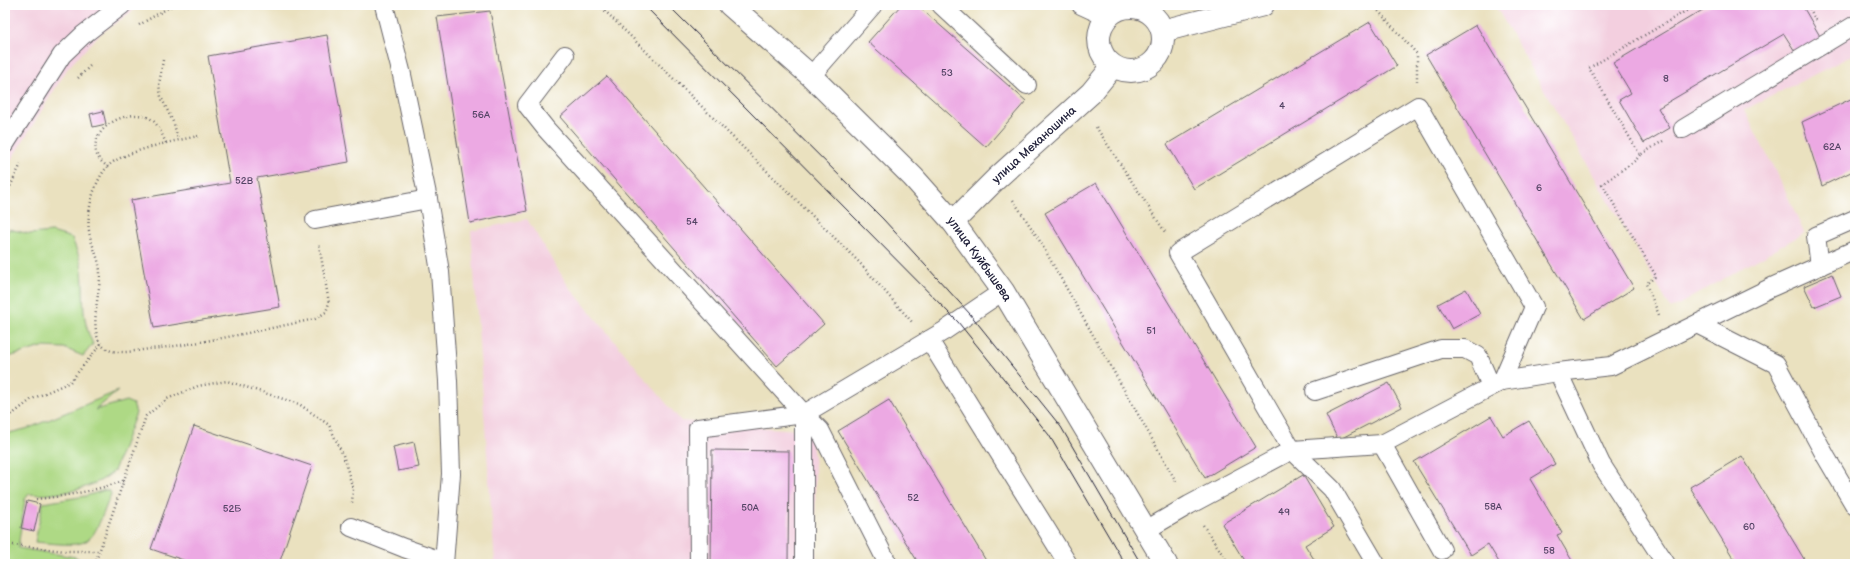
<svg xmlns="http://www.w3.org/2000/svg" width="1860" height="569" viewBox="0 0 1860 569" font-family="'Balsamiq Sans',sans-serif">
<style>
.built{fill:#f3cfdf}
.green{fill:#aed985;stroke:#687e60}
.building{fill:#eca9e3}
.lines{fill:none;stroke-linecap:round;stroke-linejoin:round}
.lane-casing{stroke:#686569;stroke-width:20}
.street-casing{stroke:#686569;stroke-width:24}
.secondary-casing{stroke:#686569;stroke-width:24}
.path{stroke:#686569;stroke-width:2.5;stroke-dasharray:1 3;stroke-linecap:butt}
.lane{stroke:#fff;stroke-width:18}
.street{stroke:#fff;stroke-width:22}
.secondary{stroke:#fff;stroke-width:22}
.tram{stroke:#22223b;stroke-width:1}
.labels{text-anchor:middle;stroke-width:3.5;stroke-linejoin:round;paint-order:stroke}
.number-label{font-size:10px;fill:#544465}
.street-label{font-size:12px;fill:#22223b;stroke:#fff}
</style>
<rect width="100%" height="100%" fill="#fff"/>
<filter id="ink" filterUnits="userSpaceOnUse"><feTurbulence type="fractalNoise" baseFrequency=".025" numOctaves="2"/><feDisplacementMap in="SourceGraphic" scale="8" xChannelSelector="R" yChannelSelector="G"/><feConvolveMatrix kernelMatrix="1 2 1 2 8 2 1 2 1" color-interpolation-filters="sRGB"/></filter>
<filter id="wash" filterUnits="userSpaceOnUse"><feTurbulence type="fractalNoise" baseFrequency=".012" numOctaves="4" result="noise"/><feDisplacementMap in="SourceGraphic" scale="16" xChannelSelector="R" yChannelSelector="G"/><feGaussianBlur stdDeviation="0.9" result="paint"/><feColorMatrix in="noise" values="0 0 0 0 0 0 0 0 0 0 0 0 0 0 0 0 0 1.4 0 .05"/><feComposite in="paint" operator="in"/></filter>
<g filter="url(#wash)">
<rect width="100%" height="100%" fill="#eae1bf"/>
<g class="built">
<polygon points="5,5 141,5 100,34 68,68 5,170"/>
<polygon points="1495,5 1855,5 1855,54 1744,110 1785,190 1804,233 1671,309"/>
<polygon points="527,219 567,284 681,421 811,431 815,466 816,564 495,564 471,231"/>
</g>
<g class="green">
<path d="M9 229 30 234 52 232 72 238C76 249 81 260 82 271 85 299 80 317 93 344L83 356 64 348 42 347 5 358V238Z"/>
<path d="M118 391 95 410 126 401 133 404 136 413 114 471C95 489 54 497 29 494L25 499 18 548 75 557 78 558 79 564H5V434L29 428Z"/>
<path d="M105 490 110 491 111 494C89 549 94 547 35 542L43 503 86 496Z"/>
</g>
<g id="blocks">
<g class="building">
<polygon points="901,5 917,5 1026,101 986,147 868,42"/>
<polygon points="1711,5 1802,5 1821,38 1796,53 1784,34 1658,108 1670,128 1644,143 1619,100 1631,93 1613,63"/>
<polygon points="490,11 527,211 470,223 437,17"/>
<polygon points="1370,22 1397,66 1194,189 1167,144"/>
<polygon points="1476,25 1634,288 1584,319 1426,55"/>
<polygon points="327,35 349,162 257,178 280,307 154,328 131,200 230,183 208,56"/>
<polygon points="607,76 824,324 777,366 560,117"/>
<polygon points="1855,97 1855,170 1822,186 1802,122"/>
<polygon points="103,111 106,124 93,127 90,114"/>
<polygon points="1096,183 1256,447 1205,478 1045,213"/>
<polygon points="1832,274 1841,296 1814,307 1804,286"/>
<polygon points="1466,289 1480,314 1452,329 1438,304"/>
<polygon points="1389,383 1402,407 1338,440 1326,415"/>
<polygon points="889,400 988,564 919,564 838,431"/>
<polygon points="1491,416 1503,436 1529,421 1555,464 1530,479 1562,533 1557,535 1574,564 1500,564 1488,544 1471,555 1414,462"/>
<polygon points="194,426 312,466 279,564 195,564 151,549"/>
<polygon points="414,442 419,467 398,471 393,447"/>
<polygon points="712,450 789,451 788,564 711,564"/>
<polygon points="1742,456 1807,564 1737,564 1690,487"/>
<polygon points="1303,475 1334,527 1305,545 1317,564 1246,564 1222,524"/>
<polygon points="27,501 40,504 34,531 21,528"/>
</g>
</g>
</g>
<g filter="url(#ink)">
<use href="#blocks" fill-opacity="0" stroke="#686569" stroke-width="1"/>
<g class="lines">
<g class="lane-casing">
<g id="lane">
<polyline points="384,5 402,75 428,199 440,272 448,381 451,474 444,564"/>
<polyline points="941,5 1027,85"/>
<polyline points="1081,5 1107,17"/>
<polyline points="565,55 527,105 546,129 804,414 944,331 1003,291"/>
<polyline points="811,76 873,5"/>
<polyline points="1683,129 1855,25"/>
<polyline points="5,144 62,55 83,35 122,5"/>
<polyline points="315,220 428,199"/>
<polyline points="1820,266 1816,236 1855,219"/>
<polyline points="1697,324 1776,364 1826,457 1855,506"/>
<polyline points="929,340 1068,564"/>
<polyline points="1558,372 1601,464 1666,564"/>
<polyline points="1315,391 1441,349 1465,349 1478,356 1491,386"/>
<polyline points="804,414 804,564"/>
<polyline points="1382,444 1442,550"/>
<polyline points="351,527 404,548 444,562"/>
<polyline points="1146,530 1189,505 1292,450 1382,444 1502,381 1558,372 1611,366 1772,287 1855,250"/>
<polyline points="699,564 698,428 804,414 820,430 888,564"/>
<polyline points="1376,564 1332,489 1292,450 1178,253 1418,106 1534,307 1502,381"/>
</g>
</g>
<g class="street-casing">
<g id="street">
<circle cx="1131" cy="39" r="32"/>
<polyline points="1162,29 1170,29 1263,5"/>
<path id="s1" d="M953 222 996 179 1091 93 1113 66"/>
</g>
</g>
<g class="secondary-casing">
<g id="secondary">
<path id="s2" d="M730 5 811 76 913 177 953 222 1003 291 1166 564"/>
</g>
</g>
<g class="path">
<polyline points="599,5 858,261 912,322"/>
<polyline points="1373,5 1417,54 1417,81"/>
<polyline points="1808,5 1816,21"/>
<polyline points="139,25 173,5"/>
<polyline points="163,60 159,85 161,97 174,124 178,140"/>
<polyline points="78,78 90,66"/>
<polyline points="1096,127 1165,232"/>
<path d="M198 136C175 141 122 151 107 167 93 183 85 216 90 236 93 249 100 260 100 274 101 293 83 344 112 351 124 354 139 350 151 349 206 343 261 330 315 319L326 312 329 303 319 244"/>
<polyline points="1663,141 1640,155 1589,68 1696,5"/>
<polyline points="1640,155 1636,160 1602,184 1656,276 1646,284 1659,315"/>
<path d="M108 167C104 164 99 160 97 155 87 129 128 107 149 118 158 122 162 135 166 143"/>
<polyline points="5,197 21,164"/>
<polyline points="1013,200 1038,238 1177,483"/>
<polyline points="5,420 32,399 70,382 101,344"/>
<path d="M36 499C66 496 94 491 123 481"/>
<polyline points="1203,525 1229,564"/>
<polyline points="5,544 65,551 98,551"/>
<polyline points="95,564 146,416 167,399 198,386 227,381 299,404 329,425 343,455 353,489 352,503"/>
</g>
<use href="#lane" class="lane"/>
<use href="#street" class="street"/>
<use href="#secondary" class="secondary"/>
<g class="tram">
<polyline points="644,5 958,322 1049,435 1125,564"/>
<polyline points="668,5 883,219 970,314 1061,427 1141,564"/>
</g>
</g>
</g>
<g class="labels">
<g class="number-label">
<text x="947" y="76">53</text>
<text x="1666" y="82">8</text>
<text x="1282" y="109">4</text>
<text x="481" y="118">56А</text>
<text x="1832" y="150">62А</text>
<text x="244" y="184">52В</text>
<text x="1539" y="191">6</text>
<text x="692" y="225">54</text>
<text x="1151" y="334">51</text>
<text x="913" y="501">52</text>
<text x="1493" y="510">58А</text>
<text x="750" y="511">50А</text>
<text x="232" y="512">52Б</text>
<text x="1284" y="515">49</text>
<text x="1749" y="530">60</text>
<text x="1549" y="554">58</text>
</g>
<g class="street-label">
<text dy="4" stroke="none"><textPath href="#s1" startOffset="112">улица Механошина</textPath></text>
<text dy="4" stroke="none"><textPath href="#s2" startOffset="357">улица Куйбышева</textPath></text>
</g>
</g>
<rect width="1860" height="569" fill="none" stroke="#fff" stroke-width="20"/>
</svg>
